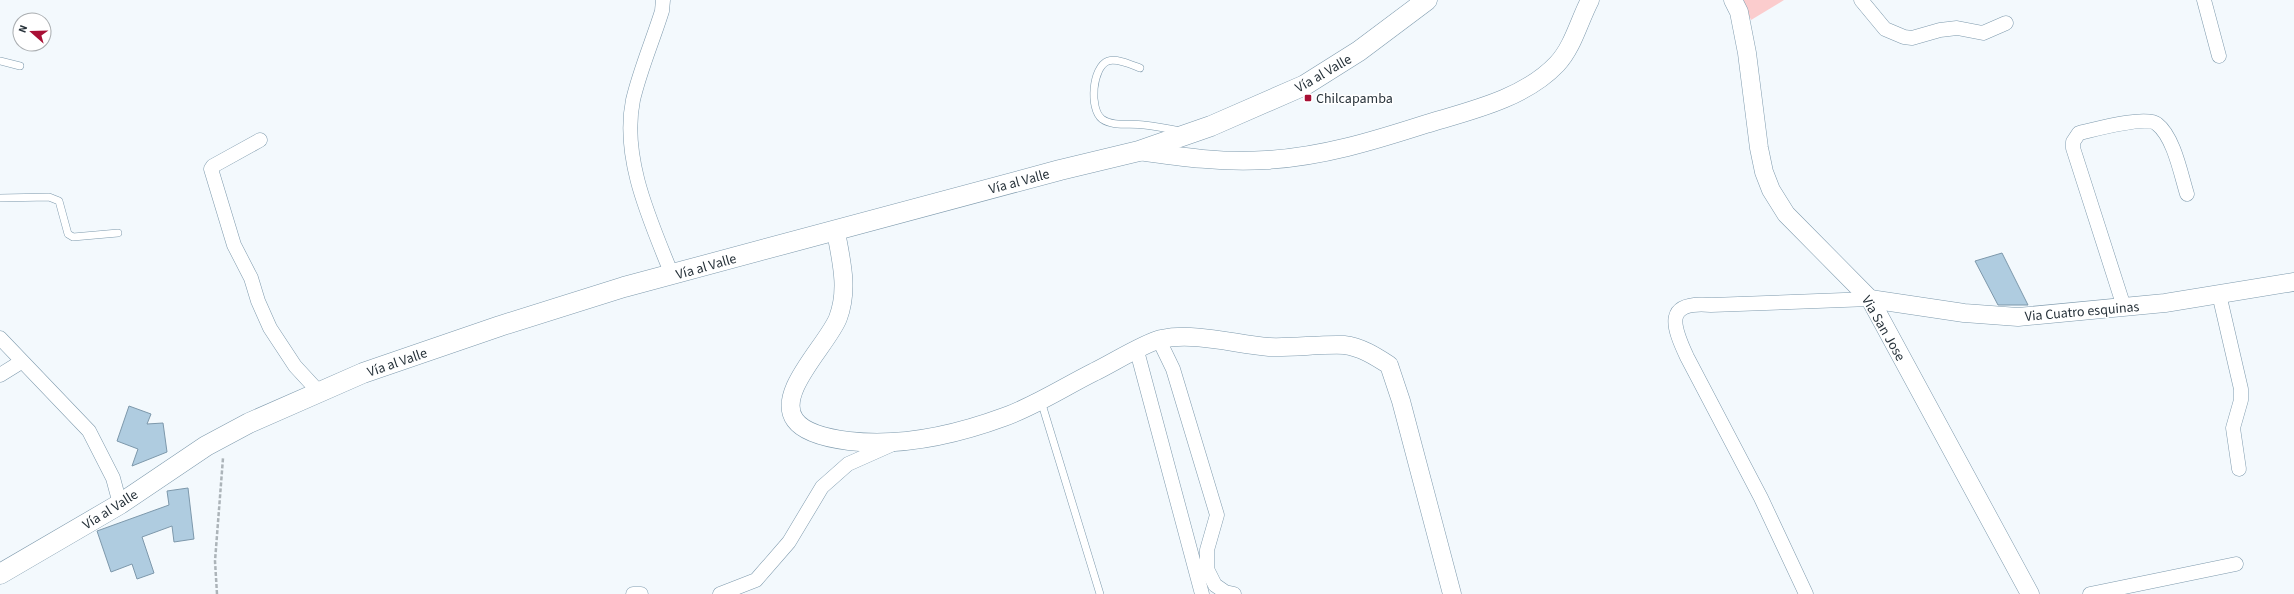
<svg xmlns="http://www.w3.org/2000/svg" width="2294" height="594" viewBox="0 0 2294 594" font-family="'Source Sans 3',sans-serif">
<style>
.green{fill:#fbcccd}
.building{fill:#afcce0;stroke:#7d98ab}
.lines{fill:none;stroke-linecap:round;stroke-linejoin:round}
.service-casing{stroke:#7e9aad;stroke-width:8}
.minor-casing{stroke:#7e9aad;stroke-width:15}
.tertiary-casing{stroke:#7e9aad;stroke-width:19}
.secondary-casing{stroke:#7e9aad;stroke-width:21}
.path{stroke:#acb4b9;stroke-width:2.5;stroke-dasharray:4 2;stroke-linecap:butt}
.service{stroke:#fff;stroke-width:7}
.minor{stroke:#fff;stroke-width:14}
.tertiary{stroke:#fff;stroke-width:18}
.secondary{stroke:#fff;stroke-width:20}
.poi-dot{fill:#a81035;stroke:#fff;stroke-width:1.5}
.labels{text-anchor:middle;stroke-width:3;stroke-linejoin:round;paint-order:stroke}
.street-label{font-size:14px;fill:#27323a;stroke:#fff}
.poi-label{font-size:14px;fill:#27323a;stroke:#fff;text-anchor:start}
</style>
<rect width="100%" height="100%" fill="#f3f9fd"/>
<polygon class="green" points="1742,0 1784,0 1751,20"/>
<g class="building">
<polygon points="2002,253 2028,305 1998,305 1975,261"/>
<polygon points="129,406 151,414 147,424 163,423 167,452 132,466 138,449 117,441"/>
<polygon points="188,488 194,539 174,542 172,526 142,537 154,573 137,579 132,564 111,572 97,531 169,505 167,491"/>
</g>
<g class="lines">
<g class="service-casing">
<g id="service">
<polyline points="0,61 20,66"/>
<path d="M1140 68C1132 65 1117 58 1108 61 1092 67 1089 109 1102 119 1113 127 1131 123 1144 125 1156 126 1168 129 1181 131"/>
<polyline points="0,198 49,197 59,201 68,234 73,237 118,233"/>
<polyline points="1041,401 1100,594"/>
</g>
</g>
<g class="minor-casing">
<g id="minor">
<path d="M663 0 662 11C653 40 640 70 633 100 621 159 651 222 672 275"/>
<polyline points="1861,0 1885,29 1904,37 1912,38 1940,30 1957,28 1983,33 2006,23"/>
<polyline points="2204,0 2219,56"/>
<polyline points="260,140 213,166 211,169 234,245 251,278 258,301 270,328 295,366 318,391"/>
<polyline points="2219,294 2241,389 2241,400 2233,428 2239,469"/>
<path d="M2124 307 2073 148V142L2079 133C2093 130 2146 115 2157 124 2174 137 2181 175 2187 194"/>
<polyline points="0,338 89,431 113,478 120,504"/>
<polyline points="1159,340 1173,369 1217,515 1207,550 1207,569 1215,585 1225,592 1234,594"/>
<polyline points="1137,351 1202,594"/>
<polyline points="0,375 21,362"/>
<polyline points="633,594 641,594"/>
<polyline points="720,594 756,580 789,542 822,487 848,464 893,444"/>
<path d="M1806 594 1761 498 1687 357C1672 325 1664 301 1711 305L1870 299"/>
<polyline points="2090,594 2236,564"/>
</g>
</g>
<g class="tertiary-casing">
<g id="tertiary">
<polyline points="1733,0 1739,12 1747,53 1759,148 1764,172 1771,190 1786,214 1870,299 2030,594"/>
<path d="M1139 151C1181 157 1224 163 1266 160 1321 157 1373 141 1426 124 1469 111 1524 99 1557 64 1573 47 1579 21 1590 0"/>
<path d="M836 232C841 260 849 289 838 318 828 344 775 393 795 420 805 434 833 439 849 441 901 447 955 435 1004 417 1035 406 1064 387 1094 372 1111 364 1144 343 1161 339 1195 332 1234 344 1269 347 1294 348 1319 344 1344 345 1361 347 1375 356 1389 365L1401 401 1452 594"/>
<polyline points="1870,299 1964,313 2018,317 2165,303 2294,282"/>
</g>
</g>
<g class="secondary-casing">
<polyline id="secondary" points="0,574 120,504 206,446 249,423 363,373 500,326 624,287 1060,170 1139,151 1211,126 1305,85 1359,51 1427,0"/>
</g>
<polyline class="path" points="217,594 215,561 223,458"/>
<use href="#service" class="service"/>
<use href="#minor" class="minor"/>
<use href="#tertiary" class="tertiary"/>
<use href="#secondary" class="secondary"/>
</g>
<rect class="poi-dot" x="1304" y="94" width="8" height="8" rx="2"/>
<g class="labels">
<g class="street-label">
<text transform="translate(1323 73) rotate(-30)" y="5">Vía al Valle</text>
<text transform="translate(1019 181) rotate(-15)" y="5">Vía al Valle</text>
<text transform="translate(706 266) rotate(-16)" y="5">Vía al Valle</text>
<text transform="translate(2082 311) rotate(-5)" y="5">Via Cuatro esquinas</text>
<text transform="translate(1884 328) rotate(60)" y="5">Via San Jose</text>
<text transform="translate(397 362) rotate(-19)" y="5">Vía al Valle</text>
<text transform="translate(110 509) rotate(-32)" y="5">Vía al Valle</text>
</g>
<g class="poi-label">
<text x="1316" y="103">Chilcapamba</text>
</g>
</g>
<g transform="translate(32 32) rotate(290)"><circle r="19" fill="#ffffff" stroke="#a9adb0"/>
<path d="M0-3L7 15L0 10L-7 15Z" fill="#a81035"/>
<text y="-6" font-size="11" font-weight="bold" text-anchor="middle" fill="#27323a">N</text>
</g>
</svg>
